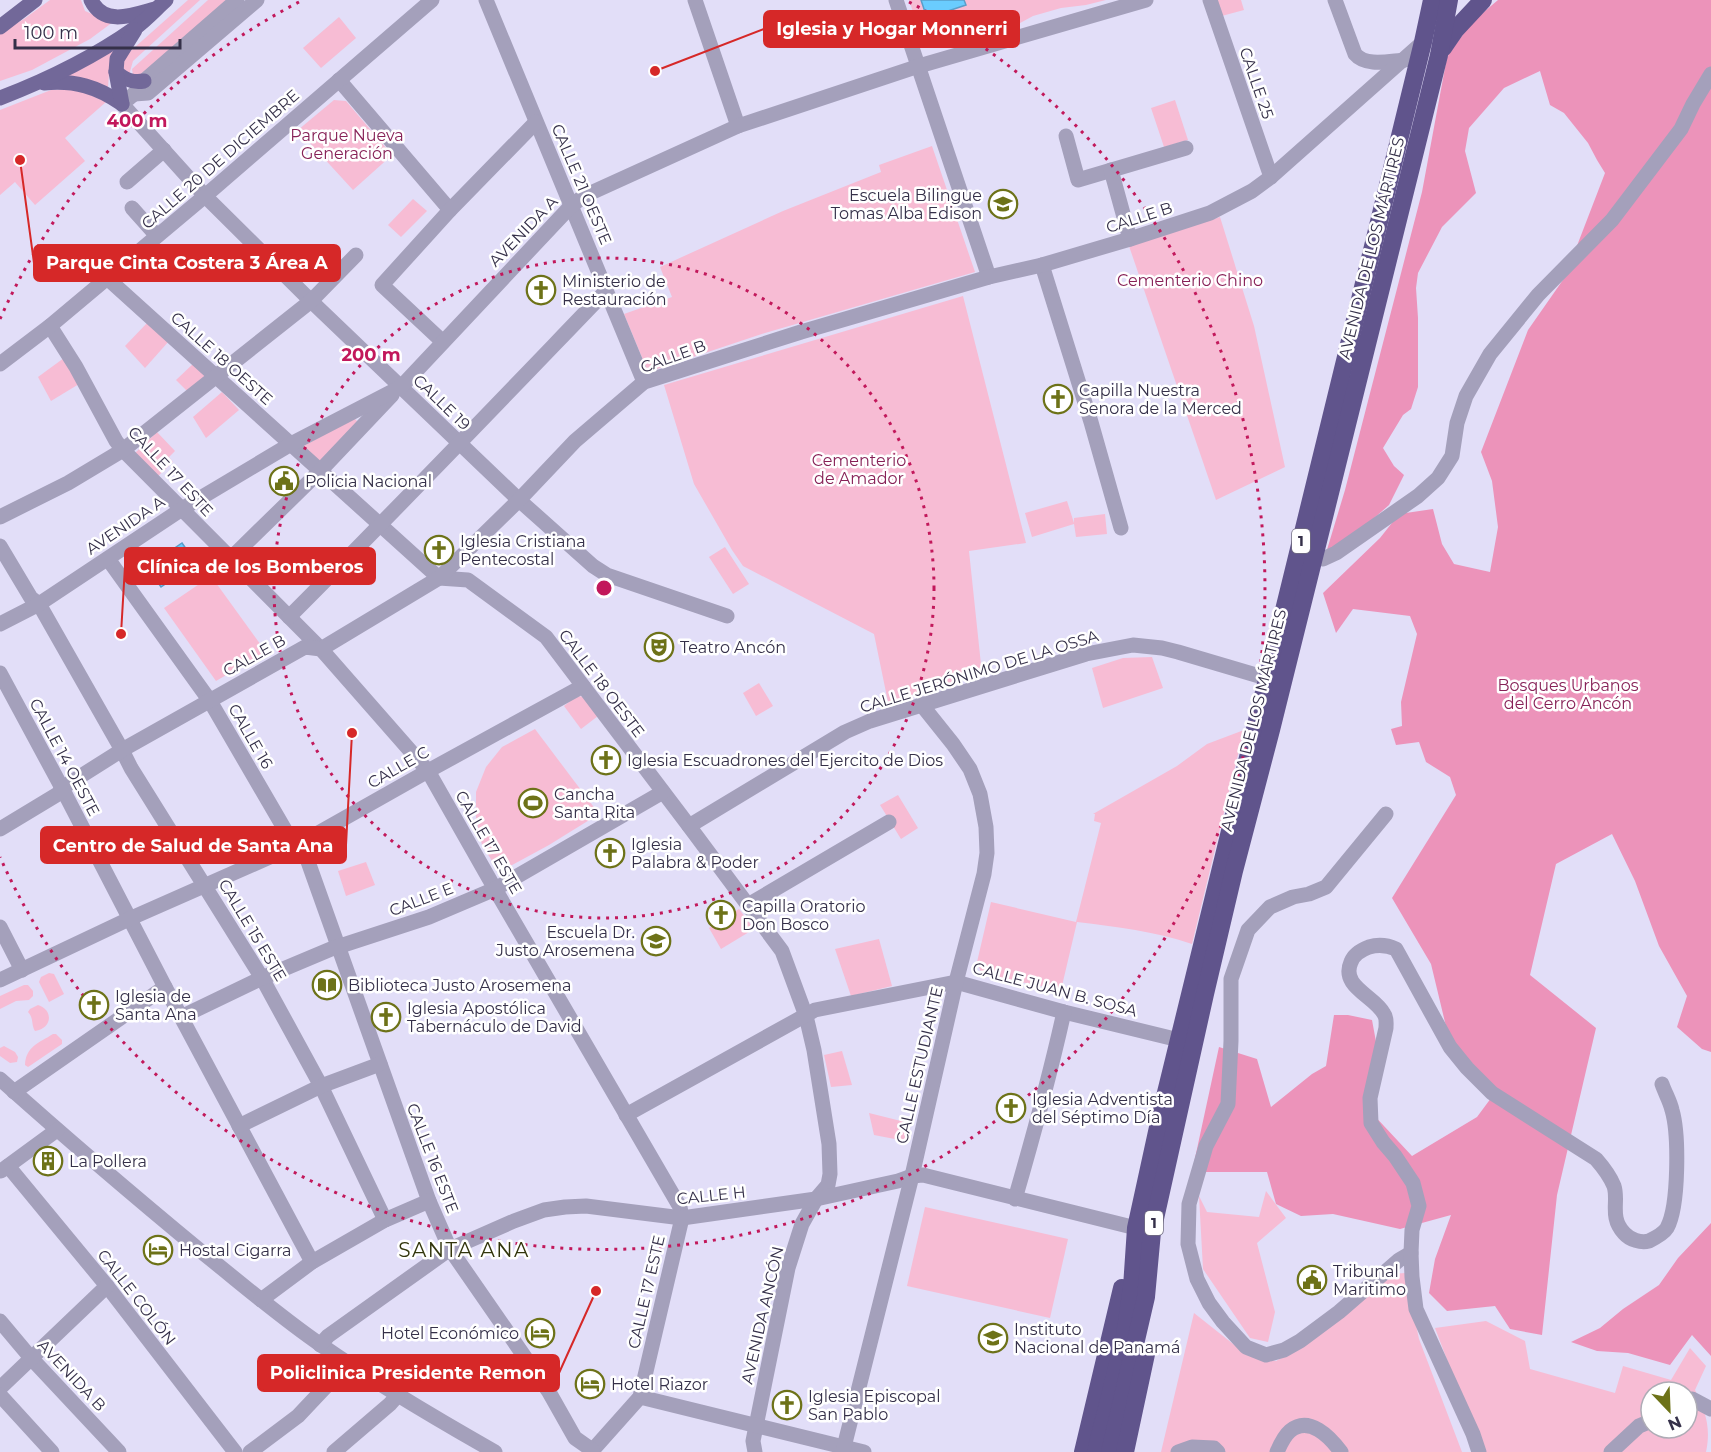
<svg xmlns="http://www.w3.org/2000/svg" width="1711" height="1452" viewBox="0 0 1711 1452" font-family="Montserrat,sans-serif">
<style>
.green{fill:#f7bcd4;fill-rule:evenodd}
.forest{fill:#ec93ba}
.water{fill:#6accfe;stroke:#5a9dc8;stroke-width:1.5}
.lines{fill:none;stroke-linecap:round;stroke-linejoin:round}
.minor{stroke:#a4a0bb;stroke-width:15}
.major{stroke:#726899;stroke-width:15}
.highway{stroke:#60548c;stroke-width:18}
.ring{fill:none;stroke:#c2185b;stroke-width:3;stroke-dasharray:3 6}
.labels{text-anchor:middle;stroke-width:5;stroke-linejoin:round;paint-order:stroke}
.shield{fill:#fff;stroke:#726e80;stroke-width:1.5}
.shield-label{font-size:15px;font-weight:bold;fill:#353049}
.street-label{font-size:16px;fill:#353049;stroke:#fff}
.park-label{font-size:16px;fill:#872157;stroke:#fff}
.poi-label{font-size:16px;fill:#353049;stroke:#fff;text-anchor:start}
.quarter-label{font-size:20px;letter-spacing:1.5px;fill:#32350c;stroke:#fff}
.centre{fill:#c2185b;stroke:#fff;stroke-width:3}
.ring-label{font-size:18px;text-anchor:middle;font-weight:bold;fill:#c2185b;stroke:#fff;stroke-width:5;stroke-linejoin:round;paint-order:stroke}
.leader{fill:none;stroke:#d62828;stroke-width:2}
.callout-dot{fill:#d62828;stroke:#fff;stroke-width:2}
.callout{fill:#d62828;stroke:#d62828;stroke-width:2}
.callout-label{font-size:18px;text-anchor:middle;font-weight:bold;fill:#fff}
</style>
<rect width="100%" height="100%" fill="#e2def8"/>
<g class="green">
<polygon points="50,0 81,0 85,11 104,19 113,22 90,39 32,70 0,81 0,33 24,19"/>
<polygon points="188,0 200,0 133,61 129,75 123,68 125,56"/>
<polygon points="208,0 226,0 144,75 133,75 132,69"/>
<polygon points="909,0 1106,0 1086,5 1061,8 1033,16 1013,27 925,48"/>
<polygon points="1212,0 1241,0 1244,10 1218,17"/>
<polygon points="339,17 356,38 321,68 303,48"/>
<polygon points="116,49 109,73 108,88 69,77 68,74"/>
<polygon points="77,89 106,102 65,138 85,161 35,205 15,182 0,195 0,110 51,90"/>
<polygon points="334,100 346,101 392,155 353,190 298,130"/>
<polygon points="1175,100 1188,140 1164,147 1151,108"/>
<polygon points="932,146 975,272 765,333 648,372 624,314 672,297 660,267 783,211 881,172 879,165"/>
<polygon points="413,199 427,211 401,237 388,225"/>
<polygon points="1220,217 1254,326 1285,467 1216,500 1129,246"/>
<polygon points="963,296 1026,543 969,551 982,674 888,702 874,634 743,566 732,550 694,484 664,385"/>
<polygon points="148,322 169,341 145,368 125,346"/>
<polygon points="64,358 79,384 51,401 38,377"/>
<polygon points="194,363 208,377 188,392 176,380"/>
<polygon points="222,392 239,410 206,438 193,417"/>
<polygon points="354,418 360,424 324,464 302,447"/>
<polygon points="157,432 175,451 169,457 173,462 156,478 134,454"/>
<polygon points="1067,501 1074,523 1074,518 1105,514 1107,534 1076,537 1074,524 1032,537 1025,513"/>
<polygon points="725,547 749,584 733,594 709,557"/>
<polygon points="211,576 266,652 216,681 164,608"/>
<polygon points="1152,657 1163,688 1103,708 1092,668 1123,658"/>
<polygon points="759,683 773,706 756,716 743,693"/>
<polygon points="577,696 585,697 598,716 581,729 564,706"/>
<polygon points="535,729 599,814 549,845 499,872 482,845 476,818 476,792 486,767 502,747"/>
<path d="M1244 730 1192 944C1154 931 1117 927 1077 922L1061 990 982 974 977 962 991 902 1076 922 1101 823 1094 821 1095 814H1093L1177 766 1207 744Z"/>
<polygon points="898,795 918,828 901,839 880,805"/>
<polygon points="366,862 375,885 346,896 338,871"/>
<polygon points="739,909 754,929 721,949 709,928"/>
<polygon points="879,939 892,986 851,996 835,949"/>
<polygon points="49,973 54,974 64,994 49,1002 39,982 41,977"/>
<polygon points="24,985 28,985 33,991 33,996 29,1000 16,1001 0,1009 0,996"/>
<path d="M38 1005C54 1010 52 1029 35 1031 31 1025 34 1018 28 1012L30 1009Z"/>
<path d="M53 1034H56L62 1040V1044L31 1065 28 1067 25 1065C26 1046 39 1043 53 1034Z"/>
<polygon points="4,1046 15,1052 18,1057 17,1062 10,1063 0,1056 0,1048"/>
<polygon points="842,1051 852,1085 831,1087 824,1055"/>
<polygon points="869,1113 909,1123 905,1141 874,1135"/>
<polygon points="1266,1191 1286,1218 1257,1243 1275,1312 1268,1342 1250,1338 1203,1269 1199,1196 1207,1212 1259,1217"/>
<polygon points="925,1207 1068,1239 1050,1318 907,1286"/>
<polygon points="1405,1273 1419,1339 1462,1452 1161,1452 1194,1313 1247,1355 1276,1361 1303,1346 1390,1274"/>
<path d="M1486 1321 1525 1341 1530 1369 1615 1393 1623 1366 1671 1380 1690 1348 1706 1366 1695 1390C1706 1412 1711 1428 1706 1452H1482L1435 1328ZM1651 1392H1687V1428H1651Z"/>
</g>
<g class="forest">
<polygon points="1498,0 1711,0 1711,1052 1702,1049 1677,1027 1687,996 1659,946 1635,881 1612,834 1556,864 1530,975 1596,1028 1557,1195 1542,1335 1510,1329 1495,1306 1447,1311 1429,1293 1435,1259 1451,1215 1400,1229 1333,1214 1301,1216 1276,1204 1267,1172 1192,1172 1219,1047 1257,1059 1271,1107 1312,1074 1326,1066 1334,1015 1348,1015 1372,1020 1379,1058 1370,1111 1412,1156 1477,1117 1497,1090 1450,1043 1431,964 1392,898 1456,795 1450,777 1426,762 1419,742 1396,745 1391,729 1402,726 1401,702 1417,634 1410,616 1353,609 1336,633 1323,593 1380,538 1399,514 1433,509 1442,544 1454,564 1490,572 1498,527 1492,481 1481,452 1528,330 1565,277 1605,173 1597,160 1588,143 1564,113 1550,105 1540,71 1504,88 1469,128 1465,151 1476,193 1442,227 1418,273 1416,288 1418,318 1418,387 1411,409 1403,415 1383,448 1394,466 1404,475 1389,505 1323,563 1345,490 1422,192 1447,57 1471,23"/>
<polygon points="1711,1223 1711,1356 1692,1335 1670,1365 1628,1353 1597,1351 1571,1342 1600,1328 1623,1309 1659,1285 1678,1258"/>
</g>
<g class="water">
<polygon points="921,0 964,0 966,5 927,18"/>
<polygon points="182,543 196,563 161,587 147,567"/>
</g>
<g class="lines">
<g class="minor">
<polyline points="237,0 144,81 134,94 122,104 205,196 311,301 519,500 593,566 607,575 727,616"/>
<polyline points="486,0 644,382"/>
<polyline points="695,0 738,126"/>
<polyline points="896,0 989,277"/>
<polyline points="1210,0 1271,177"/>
<path d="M1335 0 1355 54C1366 67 1389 61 1405 60"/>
<polyline points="339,80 450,210"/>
<polyline points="134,94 148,93 257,0"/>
<polyline points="1066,136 1078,180 1186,148"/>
<polyline points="1111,170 1130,239"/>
<polyline points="127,182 164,150"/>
<polyline points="132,208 157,236"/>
<polyline points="1042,265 1091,422 1121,528"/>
<polyline points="107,278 439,578 468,580 546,637 689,826 782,951 806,1016 814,1050 829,1144 830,1174 828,1185 816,1199 802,1224 788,1268 753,1441 755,1452"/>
<polyline points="50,326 76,367 116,441 123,450 321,649 428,771 495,889 680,1207 682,1218 640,1397 591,1452"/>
<polyline points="443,342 382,285 450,210 536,122"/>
<polyline points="0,364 50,326 205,196 432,0"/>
<polyline points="0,517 68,483 123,450 311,301 356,255"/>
<polyline points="0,546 31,598 39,604 122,750 131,768 262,978 321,1086 385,1220"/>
<polyline points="1314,557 1323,559 1336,553 1418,496 1438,478 1452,456 1457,423 1466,396 1490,354 1538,295 1612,220 1681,129 1693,104 1711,74"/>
<polyline points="108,559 210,701 288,835 306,856 429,1201 450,1249 549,1392 575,1438 592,1450"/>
<polyline points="230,559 320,471 392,395"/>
<path d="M289 617C396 510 501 400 606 291"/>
<polyline points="0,624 39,604 182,509 291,444 401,387 571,206 584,196 738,126 919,66 1146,0"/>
<polyline points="0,673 62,788 165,987 312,1262"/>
<polyline points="1386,814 1326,887 1309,894 1293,897 1270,907 1248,930 1231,979 1231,1041 1228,1104 1206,1146 1189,1204 1188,1244 1197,1279 1209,1303 1223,1322 1246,1347 1266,1355 1284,1350 1300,1341 1339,1312 1399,1260 1411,1253"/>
<polyline points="689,826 845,732 870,721 1086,654 1133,645 1162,648 1178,652 1266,678"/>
<polyline points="0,829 58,794 62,788 122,750 305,647 321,649 439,578 519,500 575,441 644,382 801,332 989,277 1042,265 1130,239 1210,213 1252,191 1271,177 1423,42"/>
<polyline points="748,905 889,822"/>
<polyline points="0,927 22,970"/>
<polyline points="0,980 129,919 297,845 428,771 583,686"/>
<polyline points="181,1017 262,978 331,949 429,917 495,889 663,792"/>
<path d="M0 1079C66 1138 134 1196 203 1253 242 1284 280 1317 321 1345 377 1384 435 1418 495 1452"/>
<polyline points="14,1092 165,987"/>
<polyline points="626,1115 815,1010 956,982 1064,1012 1179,1040"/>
<polyline points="239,1126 321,1086 380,1064"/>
<polyline points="8,1166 107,1286 235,1452"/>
<polyline points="1,1171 57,1130"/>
<path d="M1015 1199C1033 1137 1050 1075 1064 1012"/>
<polyline points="261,1300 312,1262 385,1220 429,1201"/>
<polyline points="0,1321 31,1358 119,1452"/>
<polyline points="320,1345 328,1336 450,1249 514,1221 544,1210 565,1207 586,1206 682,1218 816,1199 898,1181 912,1176 923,1175 1136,1228"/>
<polyline points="0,1388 107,1286"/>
<polyline points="0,1395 52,1452"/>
<polyline points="640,1397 864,1452"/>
<polyline points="1687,1402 1692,1399 1711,1409"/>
<polyline points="844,1447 912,1176 956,982 984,874 987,853 986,827 980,794 970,769 953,744 921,704"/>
<polyline points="250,1452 298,1416 348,1363"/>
<polyline points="334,1452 390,1404 397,1396"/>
<polyline points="1178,1452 1192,1447 1214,1448 1218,1452"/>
<path d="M1277 1452C1280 1445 1284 1436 1290 1431 1309 1415 1330 1437 1341 1452"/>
<path d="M1479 1452 1473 1434 1416 1309 1412 1277 1411 1253 1412 1230 1419 1206 1413 1183 1395 1156 1383 1142 1371 1123 1370 1098 1386 1028C1386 1023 1387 1018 1384 1014 1375 996 1340 987 1351 962 1354 954 1361 950 1369 947 1379 944 1387 945 1396 949L1450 1047 1467 1068 1492 1093 1596 1159C1603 1167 1610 1176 1614 1186 1619 1201 1609 1217 1624 1233 1630 1240 1641 1243 1649 1241 1655 1238 1664 1233 1667 1228 1679 1206 1679 1134 1672 1110 1670 1101 1665 1093 1662 1084"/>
<polyline points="1611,1452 1639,1426 1651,1421"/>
</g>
<g class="major">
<path d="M91 0C104 27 133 15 155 9"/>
<polyline points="0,27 35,0"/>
<path d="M116 72C125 80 133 83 144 81"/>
<path d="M44 83C75 80 98 87 122 104"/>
<path d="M0 98C47 80 94 57 135 28 146 20 156 9 166 0"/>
<polyline points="122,104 116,72 117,59 135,30"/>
</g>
<g class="highway">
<polyline points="1443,48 1456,29 1483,0"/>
<polyline points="1083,1452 1122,1288"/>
<polyline points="1096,1452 1125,1335 1132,1287 1136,1228 1162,1109 1423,42 1432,0"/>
<polyline points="1110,1452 1146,1297 1152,1232 1205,994 1234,871 1271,730 1439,55 1449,0"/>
<polyline points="1125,1452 1146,1354"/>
</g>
</g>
<g class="ring">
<circle cx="604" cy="588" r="330"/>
<path d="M0 319A661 661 0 0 1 299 2M909 2A661 661 0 1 1 0 857"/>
</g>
<defs>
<g id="school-ring" transform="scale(1.5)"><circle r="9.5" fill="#fff" stroke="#6d7218" stroke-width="1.5"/><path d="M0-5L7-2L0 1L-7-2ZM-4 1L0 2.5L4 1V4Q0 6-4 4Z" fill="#6d7218"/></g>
<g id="church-ring" transform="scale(1.5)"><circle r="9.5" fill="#fff" stroke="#6d7218" stroke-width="1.5"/><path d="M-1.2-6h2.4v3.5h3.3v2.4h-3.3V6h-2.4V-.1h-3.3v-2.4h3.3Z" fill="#6d7218"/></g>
<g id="civic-ring" transform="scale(1.5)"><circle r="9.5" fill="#fff" stroke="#6d7218" stroke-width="1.5"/><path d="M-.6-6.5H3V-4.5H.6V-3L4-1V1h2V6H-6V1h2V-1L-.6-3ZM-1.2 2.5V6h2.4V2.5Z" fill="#6d7218"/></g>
<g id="theatre-ring" transform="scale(1.5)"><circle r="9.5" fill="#fff" stroke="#6d7218" stroke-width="1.5"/><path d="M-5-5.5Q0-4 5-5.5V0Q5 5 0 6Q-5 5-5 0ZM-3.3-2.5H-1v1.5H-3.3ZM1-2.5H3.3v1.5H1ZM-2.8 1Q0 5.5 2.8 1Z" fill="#6d7218"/></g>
<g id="stadium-ring" transform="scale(1.5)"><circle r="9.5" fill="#fff" stroke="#6d7218" stroke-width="1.5"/><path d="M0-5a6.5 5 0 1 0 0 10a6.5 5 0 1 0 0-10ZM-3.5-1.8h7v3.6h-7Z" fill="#6d7218"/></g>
<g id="library-ring" transform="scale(1.5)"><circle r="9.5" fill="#fff" stroke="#6d7218" stroke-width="1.5"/><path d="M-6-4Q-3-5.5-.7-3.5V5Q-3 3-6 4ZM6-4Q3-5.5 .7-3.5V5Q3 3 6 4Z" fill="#6d7218"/></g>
<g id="building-ring" transform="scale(1.5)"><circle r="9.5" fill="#fff" stroke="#6d7218" stroke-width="1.5"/><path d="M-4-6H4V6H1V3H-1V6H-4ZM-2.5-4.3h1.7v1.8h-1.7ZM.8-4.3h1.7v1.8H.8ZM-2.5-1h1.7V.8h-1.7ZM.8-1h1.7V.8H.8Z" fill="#6d7218"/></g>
<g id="hotel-ring" transform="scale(1.5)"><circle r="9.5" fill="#fff" stroke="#6d7218" stroke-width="1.5"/><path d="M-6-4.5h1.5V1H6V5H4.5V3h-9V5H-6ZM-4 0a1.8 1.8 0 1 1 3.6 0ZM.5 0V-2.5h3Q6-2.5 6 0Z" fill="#6d7218"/></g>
</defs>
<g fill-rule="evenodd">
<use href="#school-ring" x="1003" y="204"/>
<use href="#church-ring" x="541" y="290"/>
<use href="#church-ring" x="1058" y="399"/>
<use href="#civic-ring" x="284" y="481"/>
<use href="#church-ring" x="439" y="550"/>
<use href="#theatre-ring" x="659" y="647"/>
<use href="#church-ring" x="606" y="760"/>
<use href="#stadium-ring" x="533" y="803"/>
<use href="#church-ring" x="610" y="853"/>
<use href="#church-ring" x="721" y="915"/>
<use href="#school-ring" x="656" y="941"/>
<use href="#library-ring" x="327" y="985"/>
<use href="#church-ring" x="94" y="1005"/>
<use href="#church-ring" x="386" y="1017"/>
<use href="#church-ring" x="1011" y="1108"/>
<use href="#building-ring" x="48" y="1161"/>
<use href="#hotel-ring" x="158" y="1250"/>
<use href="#civic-ring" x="1312" y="1280"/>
<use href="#hotel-ring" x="540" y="1333"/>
<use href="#school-ring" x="993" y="1338"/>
<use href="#hotel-ring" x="590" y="1384"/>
<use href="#church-ring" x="787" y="1405"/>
</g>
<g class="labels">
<g class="shield">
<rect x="1292" y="529" width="18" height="24" rx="4.5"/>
<rect x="1145" y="1211" width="18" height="24" rx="4.5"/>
</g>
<g class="shield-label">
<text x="1301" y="546">1</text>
<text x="1154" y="1228">1</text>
</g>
<g class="street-label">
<text transform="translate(1257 83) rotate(71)" y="6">CALLE 25</text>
<text transform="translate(220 159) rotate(-41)" y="6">CALLE 20 DE DICIEMBRE</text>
<text transform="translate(582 184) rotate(67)" y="6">CALLE 21 OESTE</text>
<text transform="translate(1139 217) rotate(-18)" y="6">CALLE B</text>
<text transform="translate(523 231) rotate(-46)" y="6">AVENIDA A</text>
<text transform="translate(1371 248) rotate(-76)" y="6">AVENIDA DE LOS MÁRTIRES</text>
<text transform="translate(673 356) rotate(-20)" y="6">CALLE B</text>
<text transform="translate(222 358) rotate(42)" y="6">CALLE 18 OESTE</text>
<text transform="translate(442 402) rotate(44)" y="6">CALLE 19</text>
<text transform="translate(171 471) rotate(47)" y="6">CALLE 17 ESTE</text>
<text transform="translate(125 525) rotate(-34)" y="6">AVENIDA A</text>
<text transform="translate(254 655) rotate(-29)" y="6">CALLE B</text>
<text transform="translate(979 671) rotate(-17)" y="6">CALLE JERÓNIMO DE LA OSSA</text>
<text transform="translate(602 683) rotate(53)" y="6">CALLE 18 OESTE</text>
<text transform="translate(1253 720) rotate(-76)" y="6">AVENIDA DE LOS MÁRTIRES</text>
<text transform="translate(251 736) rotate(60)" y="6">CALLE 16</text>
<text transform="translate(65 757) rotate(62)" y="6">CALLE 14 OESTE</text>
<text transform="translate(398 767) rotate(-30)" y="6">CALLE C</text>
<text transform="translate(489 842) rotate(60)" y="6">CALLE 17 ESTE</text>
<text transform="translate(421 899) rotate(-21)" y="6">CALLE E</text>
<text transform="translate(253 930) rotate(59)" y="6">CALLE 15 ESTE</text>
<text transform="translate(1055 989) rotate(15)" y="6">CALLE JUAN B. SOSA</text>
<text transform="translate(919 1065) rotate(-77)" y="6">CALLE ESTUDIANTE</text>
<text transform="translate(433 1158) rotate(69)" y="6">CALLE 16 ESTE</text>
<text transform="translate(711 1195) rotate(-6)" y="6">CALLE H</text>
<text transform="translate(646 1292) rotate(-77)" y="6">CALLE 17 ESTE</text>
<text transform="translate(137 1297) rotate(52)" y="6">CALLE COLÓN</text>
<text transform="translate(762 1315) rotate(-77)" y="6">AVENIDA ANCÓN</text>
<text transform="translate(72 1375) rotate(47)" y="6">AVENIDA B</text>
</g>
<g class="park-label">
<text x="347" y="141">Parque Nueva<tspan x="347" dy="18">Generación</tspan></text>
<text x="1190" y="286">Cementerio Chino</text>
<text x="859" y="466">Cementerio<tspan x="859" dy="18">de Amador</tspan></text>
<text x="1568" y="691">Bosques Urbanos<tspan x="1568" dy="18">del Cerro Ancón</tspan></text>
</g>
<g class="poi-label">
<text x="982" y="201" text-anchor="end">Escuela Bilingue<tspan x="982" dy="18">Tomas Alba Edison</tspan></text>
<text x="562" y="287">Ministerio de<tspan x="562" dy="18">Restauración</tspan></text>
<text x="1079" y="396">Capilla Nuestra<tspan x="1079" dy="18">Senora de la Merced</tspan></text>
<text x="305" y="487">Policia Nacional</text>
<text x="460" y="547">Iglesia Cristiana<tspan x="460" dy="18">Pentecostal</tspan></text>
<text x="680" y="653">Teatro Ancón</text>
<text x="627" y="766">Iglesia Escuadrones del Ejercito de Dios</text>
<text x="554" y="800">Cancha<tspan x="554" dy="18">Santa Rita</tspan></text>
<text x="631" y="850">Iglesia<tspan x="631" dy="18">Palabra &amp; Poder</tspan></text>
<text x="742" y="912">Capilla Oratorio<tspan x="742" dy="18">Don Bosco</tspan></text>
<text x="635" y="938" text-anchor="end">Escuela Dr.<tspan x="635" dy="18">Justo Arosemena</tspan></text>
<text x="348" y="991">Biblioteca Justo Arosemena</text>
<text x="115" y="1002">Iglesia de<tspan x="115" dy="18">Santa Ana</tspan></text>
<text x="407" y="1014">Iglesia Apostólica<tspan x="407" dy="18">Tabernáculo de David</tspan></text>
<text x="1032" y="1105">Iglesia Adventista<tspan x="1032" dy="18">del Séptimo Día</tspan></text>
<text x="69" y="1167">La Pollera</text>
<text x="179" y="1256">Hostal Cigarra</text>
<text x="1333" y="1277">Tribunal<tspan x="1333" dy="18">Maritimo</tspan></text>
<text x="1014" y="1335">Instituto<tspan x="1014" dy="18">Nacional de Panamá</tspan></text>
<text x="519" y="1339" text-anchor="end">Hotel Económico</text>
<text x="611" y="1390">Hotel Riazor</text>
<text x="808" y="1402">Iglesia Episcopal<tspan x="808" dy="18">San Pablo</tspan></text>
</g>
<g class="quarter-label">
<text x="464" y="1257">SANTA ANA</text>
</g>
</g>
<circle cx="604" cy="588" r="9" class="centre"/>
<g class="ring-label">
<text x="137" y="127">400 m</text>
<text x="371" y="361">200 m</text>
</g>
<path class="leader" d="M655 71L764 29M20 160L34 263M121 634L125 566M352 733L346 845M596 1291L559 1373"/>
<g class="callout-dot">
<circle cx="655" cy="71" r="6"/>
<circle cx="20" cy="160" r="6"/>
<circle cx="121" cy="634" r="6"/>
<circle cx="352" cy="733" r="6"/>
<circle cx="596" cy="1291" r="6"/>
</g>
<g class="callout">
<rect x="764" y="11" width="255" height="36" rx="6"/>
<rect x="34" y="245" width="306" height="36" rx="6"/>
<rect x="125" y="548" width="250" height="36" rx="6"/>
<rect x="41" y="827" width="305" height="36" rx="6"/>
<rect x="258" y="1355" width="301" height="36" rx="6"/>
</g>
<g class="callout-label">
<text x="892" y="35">Iglesia y Hogar Monnerri</text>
<text x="187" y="269">Parque Cinta Costera 3 Área A</text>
<text x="250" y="573">Clínica de los Bomberos</text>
<text x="193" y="852">Centro de Salud de Santa Ana</text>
<text x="408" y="1379">Policlinica Presidente Remon</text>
</g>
<g transform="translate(1669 1410) rotate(157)"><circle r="28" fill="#ffffff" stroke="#aeacb6" stroke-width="1.5"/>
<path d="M0-4.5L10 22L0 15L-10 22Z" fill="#6d7218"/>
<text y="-9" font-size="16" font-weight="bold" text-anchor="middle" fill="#353049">N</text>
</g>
<path d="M15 39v9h165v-9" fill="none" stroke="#353049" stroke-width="3"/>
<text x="24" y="39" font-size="18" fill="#353049" stroke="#ffffff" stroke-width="4.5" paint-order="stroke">100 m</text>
</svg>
